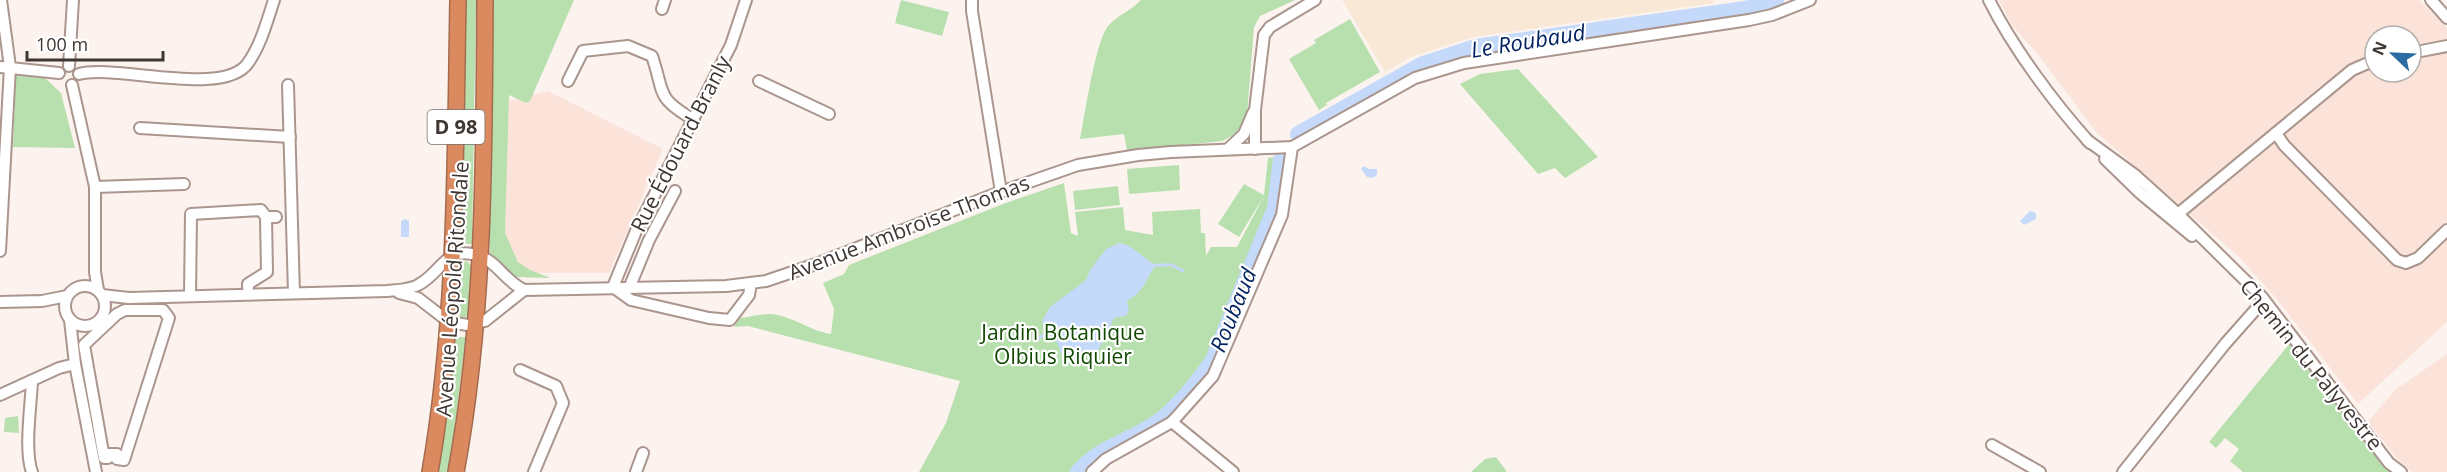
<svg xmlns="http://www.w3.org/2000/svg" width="2447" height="472" viewBox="0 0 2447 472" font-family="'Open Sans',sans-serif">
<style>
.built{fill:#fbe3d9;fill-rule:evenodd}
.education{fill:#fae8d7}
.green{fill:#b8e0ae}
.water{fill:#c5d9fa}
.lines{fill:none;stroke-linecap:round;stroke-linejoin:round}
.stream{stroke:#c5d9fa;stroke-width:3}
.river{stroke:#c5d9fa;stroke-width:16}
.minor-casing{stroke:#aa968d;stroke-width:14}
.highway-casing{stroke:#a46c4f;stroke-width:18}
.minor{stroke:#fff;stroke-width:10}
.highway{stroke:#db895f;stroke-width:15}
.labels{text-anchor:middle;stroke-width:4.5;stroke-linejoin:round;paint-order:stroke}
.shield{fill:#fff;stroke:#787270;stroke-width:1.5}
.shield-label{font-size:20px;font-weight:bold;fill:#3e3632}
.street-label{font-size:21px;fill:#3e3632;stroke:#fff}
.park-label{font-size:21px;fill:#114900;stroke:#fff}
.water-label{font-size:22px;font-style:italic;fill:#032461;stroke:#fff}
</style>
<rect width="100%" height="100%" fill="#fcf3ef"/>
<g class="built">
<path d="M1999 0H2419L2447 28V322L2358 404 2276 298 2239 257 2097 133 2040 57 2011 24ZM2375 36H2411V72H2375Z"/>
<polygon points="548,91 663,149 609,273 529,273 517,260 504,234 507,101"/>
<polygon points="2447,354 2447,472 2412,472 2399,461 2368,422 2395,390"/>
</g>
<polygon class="education" points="1342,0 1712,0 1715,3 1473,37 1411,57 1385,72"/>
<g class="green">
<polygon points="464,0 476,0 472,244 461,244"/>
<polygon points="489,0 574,0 530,101 526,103 509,95 505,233 518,262 530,270 551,278 513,277 490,254"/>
<polygon points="901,0 949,12 942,36 895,23"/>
<path d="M1141 0H1295L1260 16 1254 27 1247 116C1241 128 1234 136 1222 141L1127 151 1124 134 1080 139C1085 114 1095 43 1108 26 1116 16 1132 10 1141 0Z"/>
<polygon points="1350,19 1380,72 1326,103 1327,105 1319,110 1289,59 1316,43 1314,40"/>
<polygon points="1518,69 1598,157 1565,178 1555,168 1538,174 1460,84 1480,74"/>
<polygon points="16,76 45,78 61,93 75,148 13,147"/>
<path d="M1276 157 1266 215 1205 362 1162 411 1146 422 1095 450 1071 472H919L946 423 960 381 748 326 734 327 740 318C750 317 760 314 770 314 791 315 810 331 831 334L834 309 823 283 844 274 849 265 1003 204 1064 183 1071 233 1078 236 1075 212 1123 207 1125 230 1153 235 1152 212 1200 209 1201 233H1205L1206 256 1211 247H1237L1264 196 1239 237 1218 224 1244 184 1264 195 1268 158Z"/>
<polygon points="1179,165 1180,190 1129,194 1127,169"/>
<polygon points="1118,186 1120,205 1075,210 1073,191"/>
<polygon points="467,261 471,266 468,316 462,319 458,313 460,265 461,263"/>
<polygon points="455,337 466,337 449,472 436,472"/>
<polygon points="2290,343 2386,465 2395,472 2243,472 2230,461 2239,449 2225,438 2216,448 2209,442"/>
<polygon points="18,416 19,433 4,432 5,418"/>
<polygon points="1496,457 1507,472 1471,472 1485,459"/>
</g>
<g class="water">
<polygon points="1364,166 1369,169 1377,169 1377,175 1373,178 1367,177 1361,169"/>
<polygon points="2030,211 2036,213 2036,219 2024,225 2020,221"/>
<polygon points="405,219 409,221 409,237 401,237 401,221"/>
<path d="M1119 243C1134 245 1143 259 1156 265 1144 281 1146 290 1127 301L1129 310 1126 316 1114 318 1098 351H1087L1071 356 1061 354 1057 342 1050 335 1045 336 1043 333 1045 331 1042 321 1050 307 1086 280 1090 270 1106 249Z"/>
</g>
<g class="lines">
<g class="stream">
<polyline points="1156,265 1172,265 1183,271"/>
<polyline points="1037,339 1044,335"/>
</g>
<g class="river">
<polyline points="1298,134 1423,64 1475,47 1745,9 1776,0"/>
<path d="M1078 472C1101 445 1138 439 1164 417 1183 401 1200 379 1213 360L1275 208 1281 159"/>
</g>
<g class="minor-casing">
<g id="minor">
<polyline points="746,0 731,45 636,231 613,287 631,300 709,318 730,320 749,295 751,283"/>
<polyline points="972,0 972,11 1001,192"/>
<path d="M1989 0C2013 48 2054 103 2090 143"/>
<polyline points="2431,0 2447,18"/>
<polyline points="662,9 665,0"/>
<polyline points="2411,53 2447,46"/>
<polyline points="69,66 73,0"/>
<polyline points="0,67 59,73"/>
<path d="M79 74C117 64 224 98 248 63 261 45 267 21 274 0"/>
<path d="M568 81 583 51 628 46 652 56C665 94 655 97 694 120"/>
<polyline points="759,81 829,114"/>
<polyline points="72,85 95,187 95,272 98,290"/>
<polyline points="288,85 294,293"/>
<polyline points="140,128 290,137"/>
<polyline points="2276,133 2284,145 2397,260 2406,263 2418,258 2447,230"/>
<polyline points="2087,140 2135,175 2177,213 2262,297 2389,463 2401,472"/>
<polyline points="1228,149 1244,134 1253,113"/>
<polyline points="1255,149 1255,110 1264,35 1270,27 1315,0"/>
<polyline points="2105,159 2140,193 2192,236"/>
<polyline points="95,187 184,184"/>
<polyline points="2173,218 2352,70 2375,60"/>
<polyline points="0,251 10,67 1,0"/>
<circle cx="85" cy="306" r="20"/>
<polyline points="630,286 649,240 675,191"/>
<polyline points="248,287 248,284 267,272 266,217 276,217"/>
<polyline points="399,293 418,298 449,322 468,325 485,321 524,290"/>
<path d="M102 295 129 298 387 291C397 290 409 290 418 285 443 272 445 244 480 256 497 262 506 282 524 290L726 286 766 281 816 264 995 194 1078 165 1138 155 1171 152 1292 147 1415 78 1464 63 1749 20 1772 15 1810 0"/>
<polyline points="190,296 191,214 261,210 266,217"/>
<polyline points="0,302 42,301 67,296"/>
<polygon points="125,310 163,310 169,318 124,460 117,459 117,454 108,454 108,458 104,458 84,345 117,314"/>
<polyline points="70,320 75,364 96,472"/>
<polyline points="520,370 556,386 563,403 534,472"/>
<polyline points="0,395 59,368 75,364"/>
<polyline points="1172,422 1233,472"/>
<polyline points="1992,445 2040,472"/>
<path d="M32 472C24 451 31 405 32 381"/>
<polyline points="636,472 643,453"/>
<polyline points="1092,472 1106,459 1172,422 1213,376 1282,215 1292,147"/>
<polyline points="2123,472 2225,344 2264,300"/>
</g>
</g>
<g class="highway-casing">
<g id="highway">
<path d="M430 472C457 316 455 158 458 0"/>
<path d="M456 472C485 316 484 158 485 0"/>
</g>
</g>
<use href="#minor" class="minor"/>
<use href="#highway" class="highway"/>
</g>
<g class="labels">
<rect class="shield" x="427.5" y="110" width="57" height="34" rx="4.5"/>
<g class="shield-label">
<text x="456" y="134">D 98</text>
</g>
<g class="street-label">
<text transform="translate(681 144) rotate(-63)" y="7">Rue Édouard Branly</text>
<text transform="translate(909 228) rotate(-21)" y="7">Avenue Ambroise Thomas</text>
<text transform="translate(453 289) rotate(-86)" y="7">Avenue Léopold Ritondale</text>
<text transform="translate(2311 365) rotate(51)" y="7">Chemin du Palyvestre</text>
</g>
<g class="park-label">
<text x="1063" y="340">Jardin Botanique<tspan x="1063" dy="24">Olbius Riquier</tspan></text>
</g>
<g class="water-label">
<text transform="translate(1528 41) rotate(-9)" y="8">Le Roubaud</text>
<text transform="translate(1233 310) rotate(-68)" y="8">Roubaud</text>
</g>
</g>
<g transform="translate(2393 54) rotate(293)"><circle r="28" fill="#ffffff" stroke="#b2afad" stroke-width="1.5"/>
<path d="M0-4.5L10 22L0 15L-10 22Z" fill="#2b6ca2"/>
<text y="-9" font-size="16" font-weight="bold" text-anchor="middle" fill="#3e3632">N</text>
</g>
<path d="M27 51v9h136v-9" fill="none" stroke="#3e3632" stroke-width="3"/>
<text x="36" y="51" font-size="18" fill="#3e3632" stroke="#ffffff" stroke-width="4.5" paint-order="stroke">100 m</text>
</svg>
